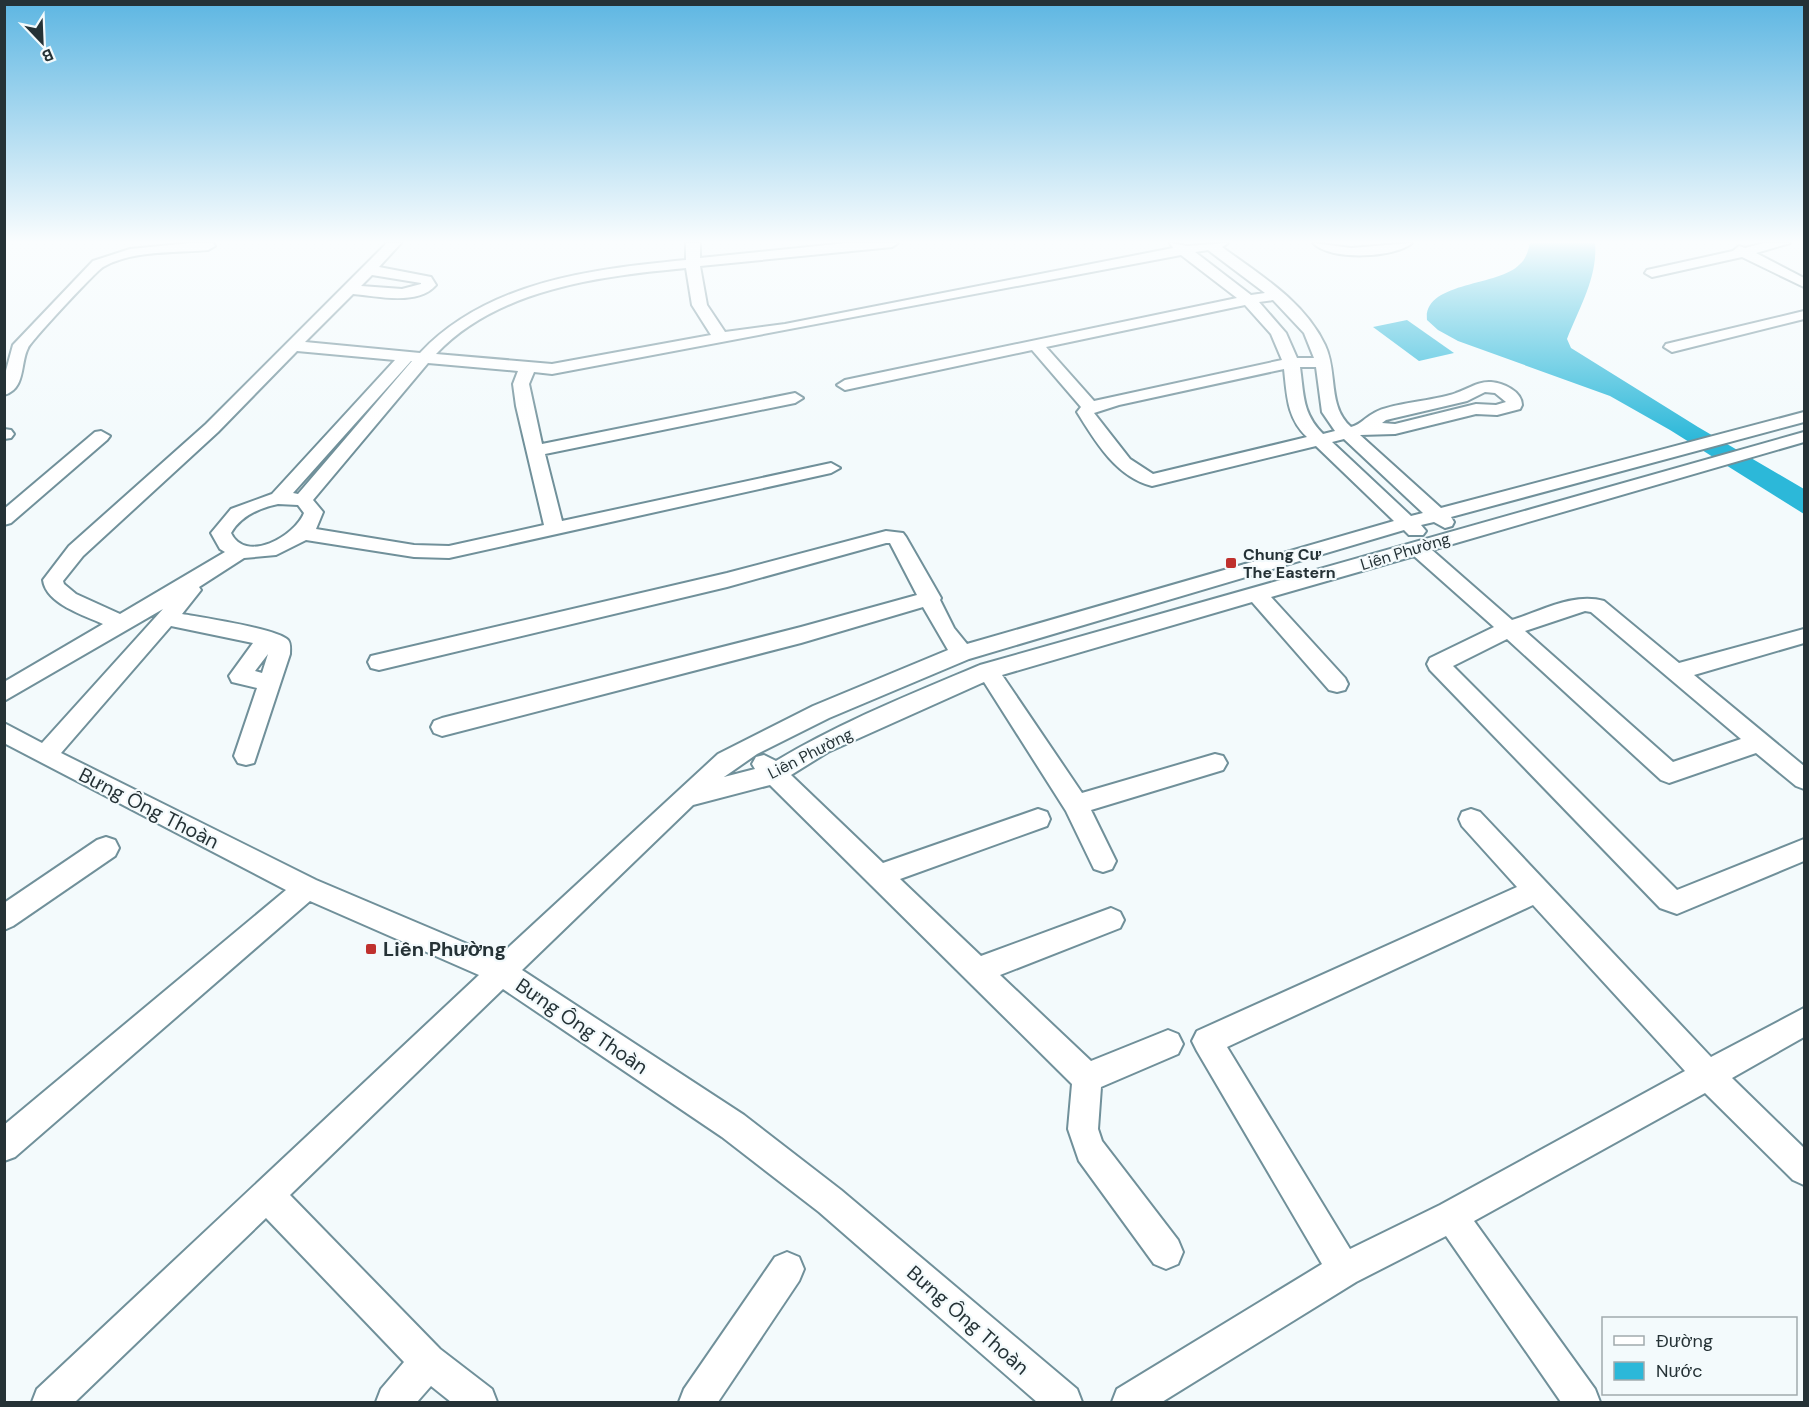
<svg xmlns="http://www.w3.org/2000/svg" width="1809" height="1407" viewBox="0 0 1809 1407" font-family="'DM Sans',sans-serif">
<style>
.water{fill:#2cb8d9}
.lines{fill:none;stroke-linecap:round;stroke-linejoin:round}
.minor-casing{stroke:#70909a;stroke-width:4}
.minor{fill:#fff;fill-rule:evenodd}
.poi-dot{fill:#bf302d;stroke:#f3fafc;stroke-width:2}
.labels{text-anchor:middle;stroke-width:4.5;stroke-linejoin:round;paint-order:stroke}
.street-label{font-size:16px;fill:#253236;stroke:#f3fafc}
.poi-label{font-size:16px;font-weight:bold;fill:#253236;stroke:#f3fafc;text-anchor:start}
.near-street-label{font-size:20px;fill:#253236;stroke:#f3fafc}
.near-poi-label{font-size:20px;font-weight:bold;fill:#253236;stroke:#f3fafc;text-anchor:start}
</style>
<rect width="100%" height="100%" fill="#f3fafc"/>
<g class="water">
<path d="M1530 243H1595C1598 277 1579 308 1567 339L1571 348 1698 427 1804 489V514L1670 430 1610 396 1458 341 1438 330 1427 320C1423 281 1499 287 1520 264 1526 259 1528 251 1530 243Z"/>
<polygon points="1407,320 1454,353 1419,361 1373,327"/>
</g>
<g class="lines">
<g class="minor-casing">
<g id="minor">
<path d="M191 243H213L215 246 208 250C176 253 132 250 103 267 96 271 32 340 28 348 20 363 26 389 4 395V378L13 345 93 261 130 249Z"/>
<path d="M387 243H401L379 267 431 277 436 285C418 306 377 296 353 294L305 342 420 353C488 281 593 269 686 260V243H700V258L847 243H898L892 247 700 266 707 305 725 332 785 324 1173 248 1170 243 1187 246 1228 243 1222 247C1260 275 1304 301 1325 345 1338 372 1327 406 1351 427 1362 424 1364 418 1374 413 1390 403 1435 401 1456 393 1468 389 1478 381 1491 382 1503 383 1522 391 1522 405L1520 409 1497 415 1476 414 1395 434 1360 435 1441 508 1804 412V422L1451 517 1454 522 1452 526 1445 528 1434 522 1421 525 1426 531 1423 535H1409L1404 530 969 659 829 718 757 754 724 777 755 769 752 764 756 757 764 755 776 761C841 722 911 694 980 665L1804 432V442L1432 550 1512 620C1541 611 1574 592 1604 601L1679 663 1804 629V643L1694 675 1804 766V789L1796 786 1756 753 1669 783 1661 780 1507 639 1453 666 1677 890 1804 839V861L1677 914 1660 908 1430 670 1427 664 1430 658 1494 627 1414 556 1271 597 1345 678 1348 684 1345 690 1337 692 1329 690 1252 602 1002 675 1082 793 1215 754 1223 756 1227 763 1223 770 1091 810 1116 861 1112 869 1103 872 1094 869 1066 811 984 682 828 752 791 775 883 863 1038 809 1047 812 1050 819 1047 826 900 879 981 956 1111 908 1120 912 1124 920 1120 928 1000 975 1091 1061 1168 1030 1178 1034 1183 1044 1178 1054 1101 1087 1098 1129 1102 1141 1178 1240 1183 1252 1178 1264 1166 1269 1154 1264 1079 1161 1068 1129 1072 1084 770 785 693 805 522 970 744 1115 841 1190 1077 1389 1082 1402H1037L819 1212 722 1137 503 989 290 1195 440 1349 492 1389 497 1402H451L431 1386 417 1402H376L381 1389 404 1362 266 1218 75 1402H32L37 1389 479 975 310 901 15 1157 4 1161V1125L286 890 4 743V723L42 743 163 609 4 701V682L103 624C84 615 46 604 43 580L69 546 206 424ZM1208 250 1265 293 1251 295 1195 252ZM1181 255 1237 298 845 380 837 385 845 390 1032 350 1081 407 1077 412C1095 441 1116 477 1152 486L1316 446 1394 521 967 644 954 628 940 600 941 598 906 537 903 533 886 531 727 573 371 656 368 662 371 668 379 670 727 587 886 543H890L917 595 801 627 442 718 434 721 431 727 434 733 442 736 801 643 923 607 948 650 813 706 718 754 498 957 316 880 61 753 171 626 253 643 229 676 232 682 257 688 234 756 238 763 246 765 254 763 290 654C290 649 291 644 288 640 279 629 200 617 182 614L201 590 199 587 244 558 276 555 306 540 414 557 449 558 831 473 840 468 831 463 562 521 545 454 795 403 803 398 795 393 542 444 529 384 534 372 552 374ZM686 268 692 305 711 335 552 364 436 354C498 288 602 276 686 268ZM372 275 421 283V284L402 289 361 286ZM1273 300 1304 333 1314 358H1297L1286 333 1259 302ZM1245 305 1271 334 1282 360 1094 401 1046 347ZM297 351 395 360 272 494 231 509 211 533 220 549 225 552 120 614 76 594 64 584 63 581 83 556 218 432ZM411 361H412L298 494 293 493ZM428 363 518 371 513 384 516 406 544 525 449 546 414 545 316 529 323 512 313 500ZM1300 367H1316L1322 412 1335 431 1323 434C1302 413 1304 395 1300 367ZM1284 369C1287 396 1287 418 1307 437L1153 474 1130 459 1094 413 1119 405ZM1485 392 1495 393 1506 402 1496 405 1476 404 1395 424 1382 423 1386 420 1467 401ZM1344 439 1423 513 1411 516 1332 442ZM278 504 298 505 304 513C295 536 246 564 231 533 241 516 259 508 278 504ZM1585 611 1591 612 1741 739 1673 762 1525 631ZM268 654 262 673 255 671Z"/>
<path d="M1313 243 1351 248 1412 243C1395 258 1330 261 1313 243Z"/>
<polygon points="1764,243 1790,243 1756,253 1804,278 1804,287 1742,257 1652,277 1645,273 1647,270 1733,251 1739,246 1745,248"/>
<polygon points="1804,311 1804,319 1672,352 1664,347 1666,344"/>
<polygon points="4,429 11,430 14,434 11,438 4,439"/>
<polygon points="101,431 110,436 107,440 11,523 4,525 4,509 95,432"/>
<path d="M1471 809 1480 812 1711 1057 1804 1008V1037L1732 1078 1804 1148V1185L1793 1180 1705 1093 1474 1221 1595 1389 1600 1402H1561L1446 1236 1356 1282 1162 1402H1112L1117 1389 1322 1264 1197 1051 1192 1041 1197 1031 1517 887 1462 826 1459 819 1462 812ZM1533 905 1685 1071 1440 1205 1350 1249 1227 1047Z"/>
<polygon points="106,837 115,840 119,848 115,856 13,926 4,930 4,903 97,840"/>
<polygon points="787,1252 799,1257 804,1269 799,1281 718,1402 679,1402 684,1389 775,1257"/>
</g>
</g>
<use href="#minor" class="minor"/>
</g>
<linearGradient id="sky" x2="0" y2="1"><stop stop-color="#5db6e2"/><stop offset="0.55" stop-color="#fafdfe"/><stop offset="1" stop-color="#fafdfe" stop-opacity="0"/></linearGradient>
<rect width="1809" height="440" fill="url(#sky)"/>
<g class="poi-dot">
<rect x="1225" y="557" width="12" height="12" rx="3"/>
<rect x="365" y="943" width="12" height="12" rx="3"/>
</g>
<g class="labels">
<g class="street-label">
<text transform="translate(1405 551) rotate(-17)" y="6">Liên Phường</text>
<text transform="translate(810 753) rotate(-27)" y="6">Liên Phường</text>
</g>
<g class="poi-label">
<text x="1243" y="560">Chung Cư<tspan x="1243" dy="18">The Eastern</tspan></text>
</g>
<g class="near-street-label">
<text transform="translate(149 808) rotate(27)" y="7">Bưng Ông Thoàn</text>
<text transform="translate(582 1026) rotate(34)" y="7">Bưng Ông Thoàn</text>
<text transform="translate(968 1320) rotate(41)" y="7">Bưng Ông Thoàn</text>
</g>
<g class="near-poi-label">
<text x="383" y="956">Liên Phường</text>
</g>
</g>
<rect width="1809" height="1407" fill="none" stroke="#253236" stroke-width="12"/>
<rect x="1602" y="1317" width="195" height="78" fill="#f3fafc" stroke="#a1aaad" stroke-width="1.5"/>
<rect x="1614" y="1336" width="30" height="9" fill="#ffffff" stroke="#a1aaad" stroke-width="1.5"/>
<text x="1656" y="1347" font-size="18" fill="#253236">Đường</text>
<rect x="1614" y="1362" width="30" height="18" fill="#2cb8d9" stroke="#a1aaad" stroke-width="1.5"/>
<text x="1656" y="1377" font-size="18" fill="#253236">Nước</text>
<g transform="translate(42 42) rotate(157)" stroke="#f3fafc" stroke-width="4.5" paint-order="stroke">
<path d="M0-4.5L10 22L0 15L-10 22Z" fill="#253236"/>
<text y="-9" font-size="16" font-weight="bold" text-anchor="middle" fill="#253236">B</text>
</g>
</svg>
